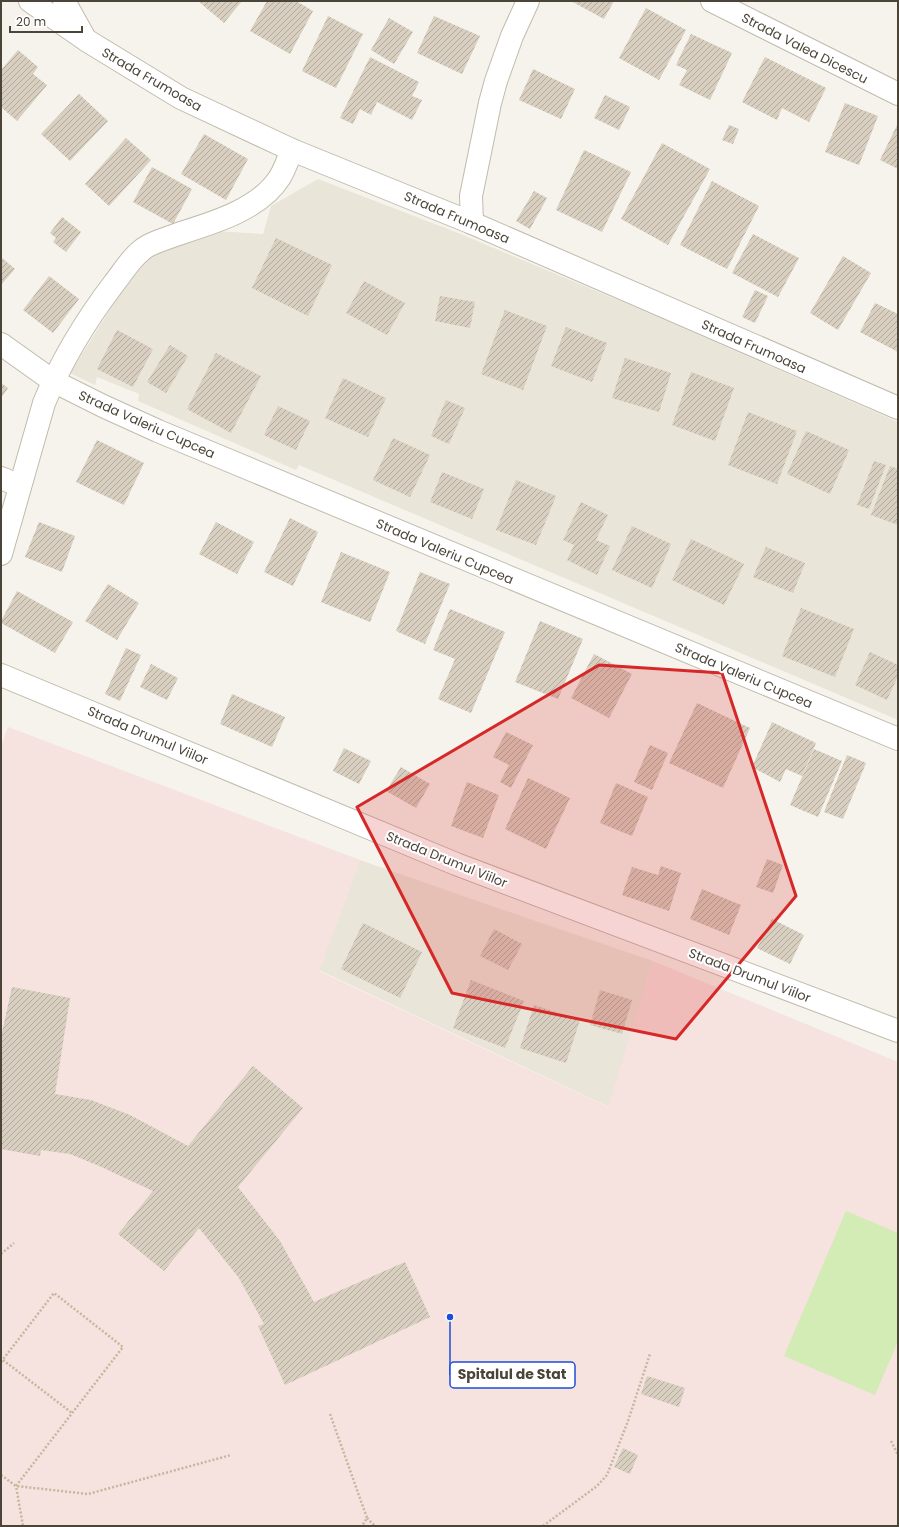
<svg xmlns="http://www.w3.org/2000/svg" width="899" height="1527" viewBox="0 0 899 1527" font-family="Poppins,sans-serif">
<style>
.residential{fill:#eae5d9}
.medical{fill:#f6e2df}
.garden{fill:#d3ebb4}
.building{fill:url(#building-hatch)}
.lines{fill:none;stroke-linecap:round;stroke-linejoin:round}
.minor-casing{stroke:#c2bbad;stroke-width:24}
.path{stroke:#c5b79e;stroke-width:2.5;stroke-dasharray:2 2;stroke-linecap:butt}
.minor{stroke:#fff;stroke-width:22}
.marked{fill:#d62828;fill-opacity:0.2;stroke:#d62828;stroke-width:3;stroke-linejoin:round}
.labels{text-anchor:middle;stroke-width:4;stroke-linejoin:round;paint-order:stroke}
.street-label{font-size:13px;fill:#4b4439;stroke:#fff}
.leader{fill:none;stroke:#1d4ed8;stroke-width:1.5}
.callout-dot{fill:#1d4ed8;stroke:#fff;stroke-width:1.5}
.callout{fill:#fff;stroke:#1d4ed8;stroke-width:1.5}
.callout-label{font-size:14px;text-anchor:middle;font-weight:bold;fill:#4b4439}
</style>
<defs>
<pattern id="building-hatch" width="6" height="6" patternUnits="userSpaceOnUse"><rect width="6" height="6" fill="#d8cfc0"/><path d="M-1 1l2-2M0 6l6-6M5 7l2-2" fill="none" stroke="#b1aa9d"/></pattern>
</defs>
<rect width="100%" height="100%" fill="#f6f3ec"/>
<g class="residential">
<polygon points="318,179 458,233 644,311 898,422 898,720 299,465 296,470 138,401 139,394 97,377 95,385 70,373 118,297 150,256 216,231 263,234 271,206"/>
<polygon points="360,860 486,904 653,961 609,1107 319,970"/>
</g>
<polygon class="medical" points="8,727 360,860 319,971 608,1107 653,961 898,1062 898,1526 1,1526 1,747"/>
<polygon class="garden" points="846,1211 898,1233 898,1341 875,1395 784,1356"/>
<g class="building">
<polygon points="198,1 242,1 224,23"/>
<polygon points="267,1 296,1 313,11 290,54 250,31"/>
<polygon points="571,1 614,1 604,19"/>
<polygon points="646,8 686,30 659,80 619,58"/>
<polygon points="328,16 363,34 336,88 302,71"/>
<polygon points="434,16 480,36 462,74 417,53"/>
<polygon points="389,18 413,32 394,64 371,50"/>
<polygon points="691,34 732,53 710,100 679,85 687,70 676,65"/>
<polygon points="18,50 38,67 33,74 47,85 17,121 1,107 1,70"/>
<polygon points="370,57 419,82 412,96 422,100 412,120 377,102 371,115 360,109 353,124 340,118"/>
<polygon points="765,57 826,88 809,122 782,108 777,120 742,102"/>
<polygon points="533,69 575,89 561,119 519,100"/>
<polygon points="79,94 108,121 70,161 41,134"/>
<polygon points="605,95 630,107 619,130 594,118"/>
<polygon points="845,103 878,116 859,165 825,152"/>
<polygon points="898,123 898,169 880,160"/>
<polygon points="729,125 739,129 733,144 722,140"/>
<polygon points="204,134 248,159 226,200 181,174"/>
<polygon points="126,138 151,160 109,206 85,184"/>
<polygon points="662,143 710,169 668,245 621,219"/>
<polygon points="584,150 631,172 602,232 556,210"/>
<polygon points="152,167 192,189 173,224 133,202"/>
<polygon points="712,181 759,206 727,269 680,245"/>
<polygon points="534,191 547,198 530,229 516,221"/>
<polygon points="62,217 81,232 66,252 53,242 56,238 50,233"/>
<polygon points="753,234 799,258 778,297 732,273"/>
<polygon points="276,238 332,265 308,316 252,288"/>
<polygon points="843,256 871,273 838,330 810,313"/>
<polygon points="1,257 15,269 1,285"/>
<polygon points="49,276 79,299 53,333 23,310"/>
<polygon points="364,281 405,303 387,335 346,313"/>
<polygon points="755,290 768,296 755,323 742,317"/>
<polygon points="440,296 475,302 470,328 435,321"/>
<polygon points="875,303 898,314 898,352 860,332"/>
<polygon points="505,310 547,326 523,390 481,374"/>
<polygon points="566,327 607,343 592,382 551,366"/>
<polygon points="117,330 153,349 133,387 97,369"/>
<polygon points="170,345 188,356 166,393 147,382"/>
<polygon points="216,353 261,376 231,433 187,409"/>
<polygon points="625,358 671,373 659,412 612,398"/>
<polygon points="691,372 734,388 715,441 672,425"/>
<polygon points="343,378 386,398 368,437 325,418"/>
<polygon points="1,383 8,388 1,398"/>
<polygon points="446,400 465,408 449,444 431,436"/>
<polygon points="278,406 310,421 296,450 264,435"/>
<polygon points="748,412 797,431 777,484 728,465"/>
<polygon points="806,431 849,450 830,494 787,474"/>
<polygon points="393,438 430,455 410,497 373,480"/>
<polygon points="97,440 144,463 124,505 76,482"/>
<polygon points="874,461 886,465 869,509 857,505"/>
<polygon points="890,466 898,469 898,525 871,515"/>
<polygon points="442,472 484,489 472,519 430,502"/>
<polygon points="516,480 556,496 536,545 496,530"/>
<polygon points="581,502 608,515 596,540 610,546 597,575 567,560 574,545 563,540"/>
<polygon points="290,518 318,532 293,586 264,572"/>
<polygon points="39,522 75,536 62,572 25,557"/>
<polygon points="216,522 254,542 237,574 199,554"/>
<polygon points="632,526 671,544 652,588 612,570"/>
<polygon points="691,539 744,564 724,605 672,580"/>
<polygon points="766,547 805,563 793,593 753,577"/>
<polygon points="341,552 390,572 370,622 321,602"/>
<polygon points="420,572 450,584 425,644 396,631"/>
<polygon points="108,584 139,603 117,640 85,621"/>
<polygon points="17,591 73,622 55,653 1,623 1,621"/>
<polygon points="801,608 854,629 835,677 782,656"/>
<polygon points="450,609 505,632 471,713 438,699 455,659 433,650"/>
<polygon points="540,621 583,639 558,699 515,682"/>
<polygon points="126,648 141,655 120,701 105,694"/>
<polygon points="870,652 898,665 898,676 887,700 855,685"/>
<polygon points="594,654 632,674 609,718 571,698"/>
<polygon points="151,664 178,678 167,700 140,687"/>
<polygon points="232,694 285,717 272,747 220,724"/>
<polygon points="697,703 750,728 723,788 669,763"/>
<polygon points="772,722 816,743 802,776 786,769 780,782 752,767"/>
<polygon points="506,732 533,745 511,788 500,782 509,765 493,757"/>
<polygon points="650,745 668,753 652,790 634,782"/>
<polygon points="344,748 371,761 359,784 333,771"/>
<polygon points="814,749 842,761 818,817 790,805"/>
<polygon points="847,755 866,763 843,819 824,812"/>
<polygon points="401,767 430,784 416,808 386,791"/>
<polygon points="528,778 570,798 546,849 505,829"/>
<polygon points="467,782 499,795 483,838 451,826"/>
<polygon points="616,783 648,797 632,836 600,823"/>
<polygon points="767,859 783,865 773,893 756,887"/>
<polygon points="661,866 681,873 669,911 622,895 632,867 658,875"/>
<polygon points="702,889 741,905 729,935 690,919"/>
<polygon points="772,919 804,935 790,964 757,948"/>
<polygon points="363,923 422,952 400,998 341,969"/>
<polygon points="494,929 522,944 508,970 480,956"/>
<polygon points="471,980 524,1001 505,1048 453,1028"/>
<polygon points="12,987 70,998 55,1094 91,1100 130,1115 188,1146 253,1066 303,1108 238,1187 280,1241 314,1302 405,1262 430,1317 285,1385 258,1326 264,1324 239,1278 199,1228 164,1271 118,1234 153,1191 97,1165 70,1154 41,1150 40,1156 1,1149 1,1037"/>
<polygon points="600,990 632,1000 622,1034 590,1025"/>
<polygon points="534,1005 580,1020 566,1063 520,1048"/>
<polygon points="647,1376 685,1388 679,1407 641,1394"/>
<polygon points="623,1448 638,1455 630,1474 614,1467"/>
</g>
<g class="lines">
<g class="minor-casing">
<g id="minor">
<polyline points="30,1 86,40 181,98 292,150 472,223 898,408"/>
<polyline points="64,1 83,35"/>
<polyline points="712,1 898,94"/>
<polyline points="472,223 471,196 490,103 496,81 512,36 528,1"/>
<polyline points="1,344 53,381 103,406 158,431 898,739"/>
<polyline points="1,478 20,486"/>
<path d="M1 554 44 403C62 359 86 320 115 282 123 272 131 258 142 250 149 243 174 236 184 232 216 222 261 208 280 177 285 169 288 159 292 150"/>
<polyline points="1,675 456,864 898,1031"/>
</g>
</g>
<g class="path">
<polyline points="1,1254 14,1243"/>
<polyline points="3,1360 72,1413"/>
<polyline points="1,1362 54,1293 123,1347 16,1486 23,1526"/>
<polyline points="330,1414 367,1518 362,1526"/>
<polyline points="891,1441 898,1455"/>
<polyline points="1,1475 16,1486 88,1494 231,1455"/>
<polyline points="367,1518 375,1526"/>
<polyline points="543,1526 597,1486 607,1475 628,1421 650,1354"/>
</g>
<use href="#minor" class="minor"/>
</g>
<path class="marked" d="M599 665 722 673 796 896 676 1039 452 993 357 807Z"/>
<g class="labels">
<g class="street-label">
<text transform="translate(805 48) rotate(27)" y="5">Strada Valea Dicescu</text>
<text transform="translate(152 79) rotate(30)" y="5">Strada Frumoasa</text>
<text transform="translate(457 217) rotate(23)" y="5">Strada Frumoasa</text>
<text transform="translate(754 346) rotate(24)" y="5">Strada Frumoasa</text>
<text transform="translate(147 424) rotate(24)" y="5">Strada Valeriu Cupcea</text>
<text transform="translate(445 551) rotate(23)" y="5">Strada Valeriu Cupcea</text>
<text transform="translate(744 675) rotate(23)" y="5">Strada Valeriu Cupcea</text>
<text transform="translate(148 735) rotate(23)" y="5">Strada Drumul Viilor</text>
<text transform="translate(447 859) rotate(22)" y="5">Strada Drumul Viilor</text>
<text transform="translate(750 975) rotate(21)" y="5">Strada Drumul Viilor</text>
</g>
</g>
<path class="leader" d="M450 1317L450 1375"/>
<circle class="callout-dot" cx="450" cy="1317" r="4"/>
<rect class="callout" x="450" y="1362" width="125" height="26" rx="4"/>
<g class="callout-label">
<text x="512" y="1379">Spitalul de Stat</text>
</g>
<rect width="899" height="1527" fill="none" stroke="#4b4439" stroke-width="4"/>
<path d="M10 26v6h72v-6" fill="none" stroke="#4b4439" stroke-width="2"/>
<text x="16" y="26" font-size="12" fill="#4b4439" stroke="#ffffff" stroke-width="3" paint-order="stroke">20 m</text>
</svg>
